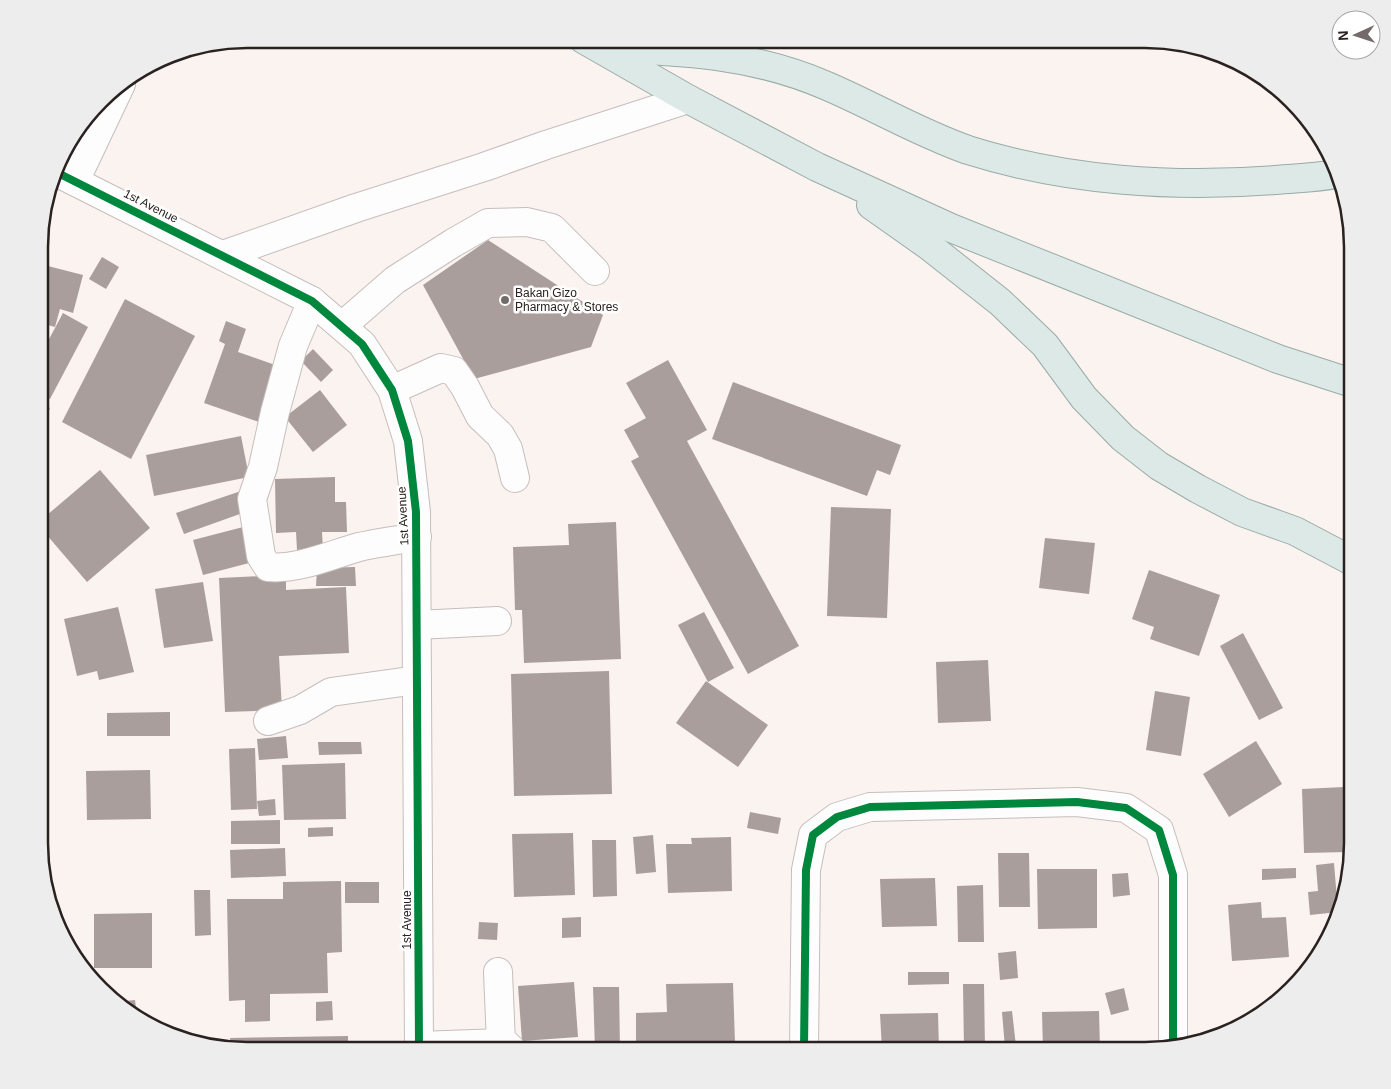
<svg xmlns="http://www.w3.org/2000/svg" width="1391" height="1089" viewBox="0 0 1391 1089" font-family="Arial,sans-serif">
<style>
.building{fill:#a99e9b}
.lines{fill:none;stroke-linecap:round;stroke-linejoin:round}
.minor-casing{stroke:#c5bebc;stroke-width:30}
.major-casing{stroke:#99aba7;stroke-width:30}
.minor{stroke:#fefdfd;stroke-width:28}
.major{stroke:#dce9e7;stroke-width:28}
.cycleway-casing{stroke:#fff;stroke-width:11}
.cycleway{stroke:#00873e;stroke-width:8}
.poi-dot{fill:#726b69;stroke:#fff;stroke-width:2}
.labels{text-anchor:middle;stroke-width:5;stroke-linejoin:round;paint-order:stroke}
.street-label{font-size:12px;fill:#292220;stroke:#fff}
.poi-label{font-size:12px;fill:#292220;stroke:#fff;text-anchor:start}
.rim{fill:none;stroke:#292220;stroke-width:2.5}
</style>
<rect width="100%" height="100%" fill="#fbf3f0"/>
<g class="building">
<polygon points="488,240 603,315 591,347 474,379 423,285"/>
<polygon points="102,257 119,267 106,289 89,279"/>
<polygon points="40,264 83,275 73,313 60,309 55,327 40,323"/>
<polygon points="125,299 195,336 131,459 62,422"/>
<polygon points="63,313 88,327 50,399 40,394 40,356"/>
<polygon points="226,321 246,329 238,352 278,366 268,425 204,403 225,344 219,341"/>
<polygon points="313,349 333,370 321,382 301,361"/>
<polygon points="668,360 707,430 687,441 799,646 748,674 631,461 639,457 624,430 646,418 626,383"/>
<polygon points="733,382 901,445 890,475 877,470 867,496 712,439"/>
<polygon points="320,390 347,425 313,452 285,417"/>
<polygon points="40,404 50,408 40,433"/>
<polygon points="241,436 249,477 154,496 146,455"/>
<polygon points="100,470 150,528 87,582 40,527 40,521"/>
<polygon points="335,477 335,502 346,502 347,532 322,532 323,550 297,550 296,532 276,533 275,479"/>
<polygon points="244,490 251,510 184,534 176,513"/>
<polygon points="831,507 891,509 887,618 827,616"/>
<polygon points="616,522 621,659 524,663 522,610 515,610 513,547 569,545 568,524"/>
<polygon points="247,526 257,561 203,575 193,540"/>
<polygon points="1045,538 1095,543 1089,594 1039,588"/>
<polygon points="355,567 356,586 316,586 317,568"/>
<polygon points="1149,570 1220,595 1199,656 1150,639 1154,627 1132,619"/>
<polygon points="286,575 286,590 346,587 349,653 279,656 282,710 225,712 219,578"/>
<polygon points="203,582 213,641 164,648 155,589"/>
<polygon points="118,607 134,672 99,680 97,671 77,676 64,619"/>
<polygon points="704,612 734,668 708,682 678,625"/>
<polygon points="1243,633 1283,708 1259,720 1220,646"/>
<polygon points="988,660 991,721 938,723 936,662"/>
<polygon points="609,671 612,794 514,796 511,674"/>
<polygon points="706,681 768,725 738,767 676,723"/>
<polygon points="1155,691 1190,697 1181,756 1146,750"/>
<polygon points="170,712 170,736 107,736 107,713"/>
<polygon points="286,736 288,758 259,760 257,739"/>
<polygon points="1256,741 1282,784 1229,817 1203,774"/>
<polygon points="318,742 361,742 362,754 319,755"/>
<polygon points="255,748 257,809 231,810 229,749"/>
<polygon points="345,763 346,819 284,820 282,765"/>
<polygon points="150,770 151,819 87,820 86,771"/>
<polygon points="1344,787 1347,852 1304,853 1302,789"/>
<polygon points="275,799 276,815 259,816 257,801"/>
<polygon points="750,812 781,818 778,834 747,828"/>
<polygon points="280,820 280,844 231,844 231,821"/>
<polygon points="333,827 333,836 308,837 308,828"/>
<polygon points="573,833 575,895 514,897 512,834"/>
<polygon points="653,835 656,872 636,874 633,837"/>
<polygon points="731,837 732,891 668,893 666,844 692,844 691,838"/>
<polygon points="592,840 616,840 617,896 593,897"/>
<polygon points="285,848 286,876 231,878 230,850"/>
<polygon points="998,853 1029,853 1030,907 999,907"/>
<polygon points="1334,863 1338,912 1310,915 1308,892 1318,891 1316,865"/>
<polygon points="1296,868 1296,878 1262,880 1262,869"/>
<polygon points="1037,869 1097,869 1097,928 1038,929"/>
<polygon points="1128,873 1130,895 1113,897 1112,874"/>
<polygon points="935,878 937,926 882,927 880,879"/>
<polygon points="341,881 342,952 327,953 328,993 270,994 270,1021 245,1022 245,1000 229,1001 227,899 283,899 283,882"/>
<rect x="345" y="882" width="34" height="21"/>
<polygon points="983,885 984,942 958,942 957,886"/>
<polygon points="194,890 210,890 211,935 195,936"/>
<polygon points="1261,902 1262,918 1286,917 1289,957 1232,961 1228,905"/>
<polygon points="152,913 152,968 94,968 94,914"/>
<polygon points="581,917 581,937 562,938 562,918"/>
<polygon points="479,922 498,923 497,940 478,939"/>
<polygon points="1016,951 1018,978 1000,980 998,953"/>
<polygon points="908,972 949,972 949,984 908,985"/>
<polygon points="574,982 578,1037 522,1041 518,986"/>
<polygon points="733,983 735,1043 696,1044 696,1050 636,1050 636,1013 667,1012 666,984"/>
<polygon points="963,984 984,984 985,1050 964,1050"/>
<polygon points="593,987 619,987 620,1050 595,1050"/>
<polygon points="1124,988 1129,1010 1111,1015 1105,993"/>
<polygon points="135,1000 137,1016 115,1002"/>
<polygon points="332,1001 333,1020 316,1021 316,1002"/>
<polygon points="1012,1011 1016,1046 1005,1048 1002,1012"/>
<polygon points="1099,1011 1100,1050 1043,1050 1042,1012"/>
<polygon points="938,1013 939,1050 882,1050 880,1014"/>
<polygon points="348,1036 348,1050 231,1049 230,1038"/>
</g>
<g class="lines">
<g class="minor-casing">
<g id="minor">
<polyline points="56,172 312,301 362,344 392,390 408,441 416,512 419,1050"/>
<polyline points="75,181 121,84"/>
<polyline points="223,255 356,208 484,167 546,145 688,99"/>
<path d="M312 301 293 346 275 412 263 467 252 499 261 556 268 567C298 570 330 555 359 547 377 543 397 540 417 537"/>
<polyline points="342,326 395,280 453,243 488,223 527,222 552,228 595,271"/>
<polyline points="392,390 441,368 454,371 465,387 480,416 500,435 508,449 515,478"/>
<polyline points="417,625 497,621"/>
<polyline points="268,721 300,710 331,692 417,680"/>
<polyline points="498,972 501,1043"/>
<polyline points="419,1046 501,1043 506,1044 512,1050"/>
<polyline points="804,1050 806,870 813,835 837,817 870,807 1077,802 1126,808 1159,830 1173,875 1173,1045"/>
</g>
</g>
<g class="major-casing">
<g id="major">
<polyline points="583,39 688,99 817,167 951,228 1278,359 1352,383"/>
<path d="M604 48C682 51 754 54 827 86 874 106 919 133 968 150 1066 181 1174 188 1275 180 1295 178 1316 178 1335 174"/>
<polyline points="871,205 929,246 1000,302 1045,345 1084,398 1123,438 1159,466 1198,489 1242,512 1295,531 1352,561"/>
</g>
</g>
<use href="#minor" class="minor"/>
<use href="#major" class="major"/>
<g class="cycleway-casing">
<g id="cycleway">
<polyline points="56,172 312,301 362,344 392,390 408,441 416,512 419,1050"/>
<polyline points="804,1050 806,870 813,835 837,817 870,807 1077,802 1126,808 1159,830 1173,875 1173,1045"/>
</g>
</g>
<use href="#cycleway" class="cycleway"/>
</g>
<circle class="poi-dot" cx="505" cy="300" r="5"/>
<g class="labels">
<g class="street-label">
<text transform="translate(151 206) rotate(27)" y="4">1st Avenue</text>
<text transform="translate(403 516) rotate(-93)" y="4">1st Avenue</text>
<text transform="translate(407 920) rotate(-90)" y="4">1st Avenue</text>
</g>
<g class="poi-label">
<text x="515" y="297">Bakan Gizo<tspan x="515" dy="14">Pharmacy &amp; Stores</tspan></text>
</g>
</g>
<path d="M0 0H1391V1089H0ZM247 48H1145A199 199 0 0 1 1344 247V843A199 199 0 0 1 1145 1042H247A199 199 0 0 1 48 843V247A199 199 0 0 1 247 48Z" fill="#eeeded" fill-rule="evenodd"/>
<path class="rim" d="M247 48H1145A199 199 0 0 1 1344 247V843A199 199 0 0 1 1145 1042H247A199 199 0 0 1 48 843V247A199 199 0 0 1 247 48Z"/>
<g transform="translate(1356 35) rotate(267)"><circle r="24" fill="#ffffff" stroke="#a9a7a6"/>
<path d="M0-4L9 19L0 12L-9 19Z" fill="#726b69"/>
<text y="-8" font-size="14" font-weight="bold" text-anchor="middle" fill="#292220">N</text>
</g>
</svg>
